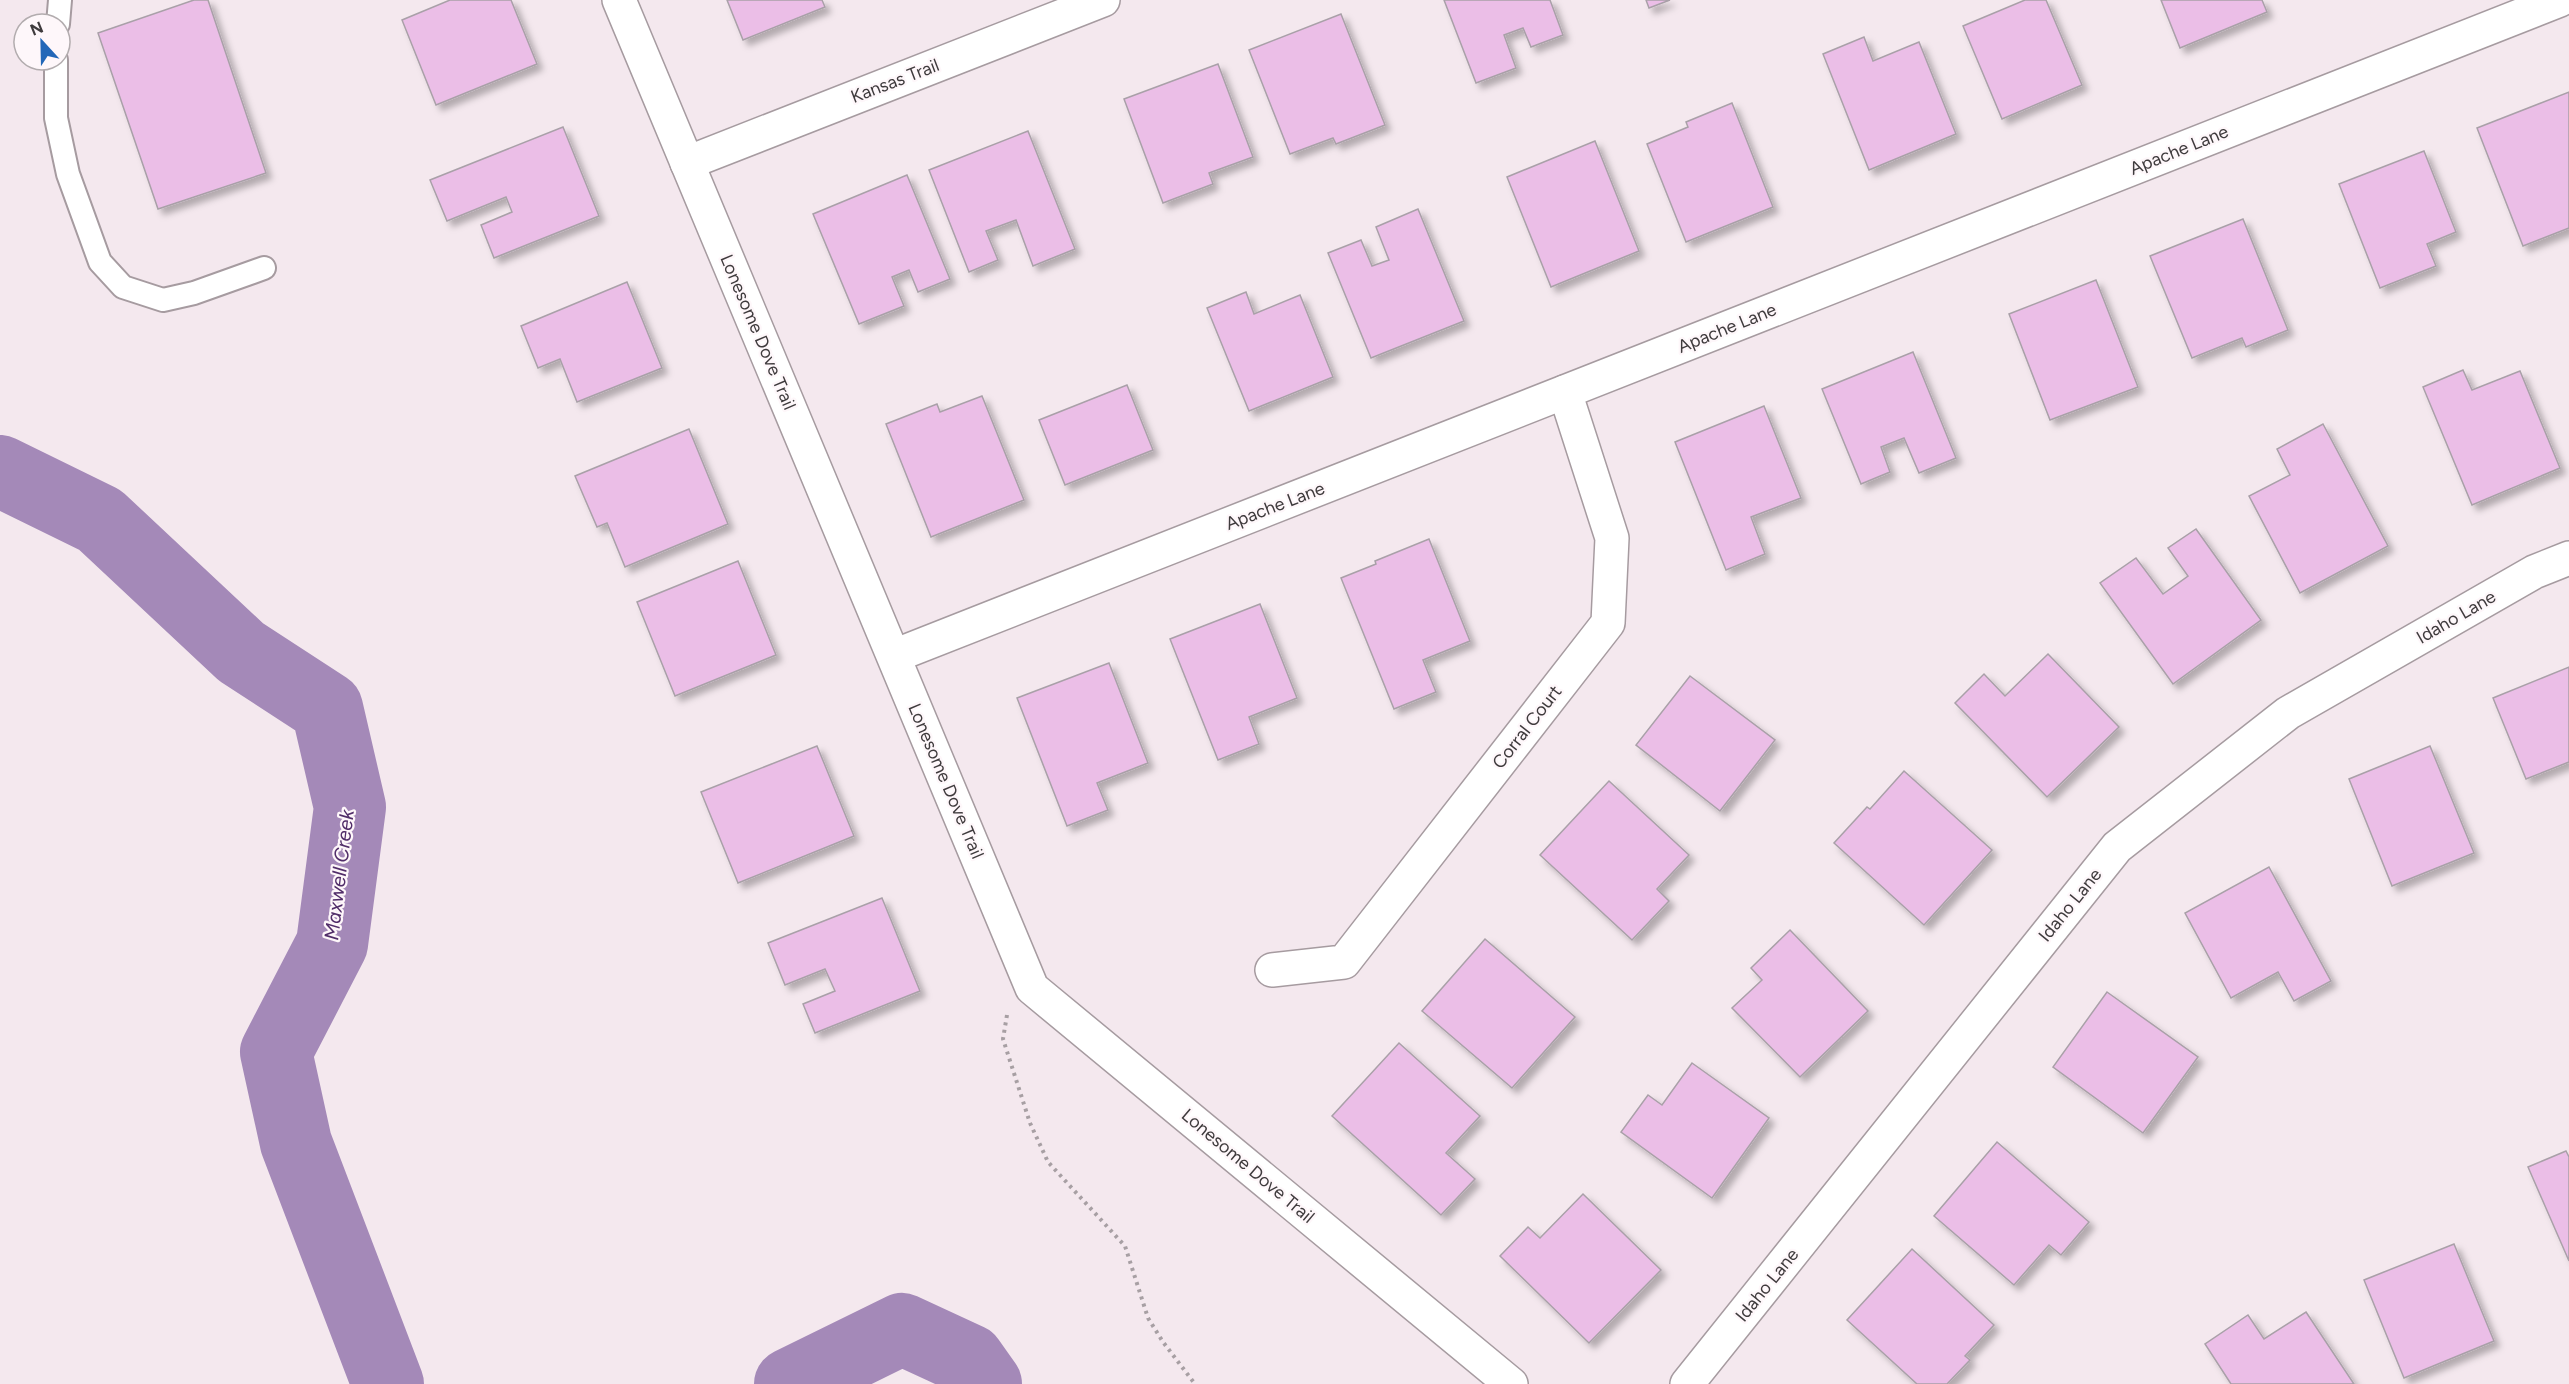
<svg xmlns="http://www.w3.org/2000/svg" width="2569" height="1384" viewBox="0 0 2569 1384" font-family="Figtree,sans-serif">
<style>
.lines{fill:none;stroke-linecap:round;stroke-linejoin:round}
.river{stroke:#a489b8;stroke-width:72}
.building{fill:#ebbee7;stroke:#a9a0a8;stroke-width:1.5;filter:url(#shadow)}
.lane-casing{stroke:#a69ba0;stroke-width:26}
.street-casing{stroke:#a69ba0;stroke-width:36}
.path{stroke:#a79fa3;stroke-width:4;stroke-dasharray:3 4.5;stroke-linecap:butt}
.lane{stroke:#fff;stroke-width:22}
.street{stroke:#fff;stroke-width:33}
.labels{text-anchor:middle;stroke-width:4.5;stroke-linejoin:round;paint-order:stroke}
.street-label{font-size:18px;fill:#3f3b3d;stroke:#fef7fa}
.water-label{font-size:20px;font-style:italic;fill:#512d69;stroke:#fef7fa}
</style>
<defs>
<filter id="shadow"><feDropShadow dx="5.5" dy="5.5" stdDeviation="3" flood-color="#0004"/></filter>
</defs>
<rect width="100%" height="100%" fill="#f4e8ee"/>
<g class="lines">
<g class="river">
<polyline points="0,471 100,520 241,652 327,708 350,807 332,944 276,1052 296,1143 388,1384"/>
<polyline points="790,1384 902,1329 969,1360 986,1384"/>
</g>
</g>
<g class="building">
<polygon points="194,0 208,0 266,173 158,209 98,33"/>
<polygon points="450,0 511,0 537,64 436,105 402,20"/>
<polygon points="727,0 822,0 825,7 743,40"/>
<polygon points="1444,0 1550,0 1563,35 1531,47 1523,28 1504,35 1516,68 1476,83"/>
<polygon points="1646,0 1670,0 1649,8"/>
<polygon points="2025,0 2046,0 2082,85 2002,119 1963,26"/>
<polygon points="2161,0 2262,0 2267,12 2180,48"/>
<polygon points="1341,14 1385,125 1336,144 1333,138 1290,154 1249,50"/>
<polygon points="1864,37 1873,61 1919,42 1956,134 1869,170 1823,54"/>
<polygon points="1218,64 1253,157 1209,173 1213,184 1163,203 1124,99"/>
<polygon points="2569,92 2569,228 2523,246 2477,128"/>
<polygon points="1732,103 1773,207 1686,242 1647,144 1688,127 1686,122"/>
<polygon points="563,127 599,216 494,258 481,225 512,212 506,197 447,221 430,180"/>
<polygon points="1028,131 1075,249 1033,266 1016,220 986,231 998,260 969,272 929,170"/>
<polygon points="1595,141 1639,251 1551,287 1507,177"/>
<polygon points="2424,151 2456,232 2427,244 2436,266 2380,288 2339,184"/>
<polygon points="907,175 950,279 918,292 909,270 892,277 904,306 859,324 813,214"/>
<polygon points="1418,209 1464,321 1371,358 1328,253 1361,240 1372,266 1389,260 1376,227"/>
<polygon points="2243,219 2288,330 2246,347 2242,338 2192,358 2150,256"/>
<polygon points="2096,280 2138,387 2050,420 2009,314"/>
<polygon points="627,282 662,368 577,402 560,359 538,368 521,326"/>
<polygon points="1246,292 1254,314 1300,295 1333,377 1249,411 1207,308"/>
<polygon points="1913,352 1956,458 1919,473 1904,438 1881,447 1890,472 1861,484 1822,389"/>
<polygon points="2463,370 2472,390 2520,371 2560,468 2472,505 2423,387"/>
<polygon points="1127,385 1153,450 1065,485 1039,420"/>
<polygon points="982,396 1024,500 931,537 886,424 937,404 940,412"/>
<polygon points="1764,406 1801,498 1751,517 1765,554 1726,570 1675,442"/>
<polygon points="2323,424 2388,546 2300,593 2249,496 2290,475 2277,449"/>
<polygon points="689,429 728,524 625,567 607,523 597,527 575,476"/>
<polygon points="2196,529 2261,620 2173,684 2100,583 2136,558 2163,594 2188,576 2168,548"/>
<polygon points="1429,539 1470,641 1423,660 1436,692 1394,709 1341,578 1376,564 1375,561"/>
<polygon points="738,561 776,655 675,696 637,602"/>
<polygon points="1260,604 1297,698 1249,717 1259,744 1218,760 1170,639"/>
<polygon points="2048,654 2119,727 2047,797 1955,703 1984,674 2005,696"/>
<polygon points="1109,663 1148,763 1097,783 1108,810 1067,826 1017,698"/>
<polygon points="2569,667 2569,762 2526,779 2493,698"/>
<polygon points="1690,676 1775,740 1720,811 1636,745"/>
<polygon points="817,746 854,836 738,883 701,792"/>
<polygon points="2430,746 2474,853 2392,886 2349,779"/>
<polygon points="1904,771 1992,850 1924,925 1834,843 1867,807 1870,809"/>
<polygon points="1609,781 1689,855 1657,889 1669,901 1632,940 1540,855"/>
<polygon points="2269,867 2331,981 2294,1001 2278,972 2231,998 2185,913"/>
<polygon points="882,898 920,991 815,1033 803,1004 835,991 825,969 785,985 768,943"/>
<polygon points="1790,930 1868,1011 1800,1077 1732,1008 1762,980 1751,968"/>
<polygon points="1485,939 1575,1017 1512,1088 1422,1011"/>
<polygon points="2107,992 2198,1057 2143,1133 2053,1067"/>
<polygon points="1399,1043 1480,1116 1446,1153 1475,1179 1441,1215 1332,1116"/>
<polygon points="1692,1063 1769,1118 1712,1198 1621,1132 1648,1095 1662,1105"/>
<polygon points="1997,1142 2089,1222 2061,1255 2049,1245 2014,1285 1934,1216"/>
<polygon points="2566,1151 2569,1157 2569,1261 2528,1167"/>
<polygon points="1583,1194 1661,1270 1589,1343 1500,1256 1528,1227 1540,1238"/>
<polygon points="2454,1244 2494,1341 2404,1378 2364,1280"/>
<polygon points="1912,1249 1994,1325 1965,1356 1970,1360 1947,1384 1917,1384 1847,1320"/>
<polygon points="2306,1312 2354,1384 2231,1384 2205,1344 2248,1315 2264,1339"/>
</g>
<g class="lines">
<g class="lane-casing">
<g id="lane">
<polyline points="58,24 60,0"/>
<polyline points="56,60 56,118 68,174 100,262 123,287 163,300 194,293 264,268"/>
</g>
</g>
<g class="street-casing">
<g id="street">
<polyline points="619,0 1032,988 1511,1384"/>
<polyline points="687,163 1103,0"/>
<polyline points="894,656 2560,0"/>
<polyline points="1272,970 1344,962 1608,623 1612,538 1565,392"/>
<polyline points="1687,1384 2117,847 2288,713 2534,572 2569,558"/>
</g>
</g>
<polyline class="path" points="1007,1015 1003,1039 1030,1123 1048,1162 1125,1246 1148,1318 1163,1342 1195,1384"/>
<use href="#lane" class="lane"/>
<use href="#street" class="street"/>
</g>
<g class="labels">
<g class="street-label">
<text transform="translate(895 81) rotate(-21)" y="6">Kansas Trail</text>
<text transform="translate(2179 150) rotate(-22)" y="6">Apache Lane</text>
<text transform="translate(1727 328) rotate(-22)" y="6">Apache Lane</text>
<text transform="translate(758 332) rotate(67)" y="6">Lonesome Dove Trail</text>
<text transform="translate(1275 506) rotate(-21)" y="6">Apache Lane</text>
<text transform="translate(2456 617) rotate(-30)" y="6">Idaho Lane</text>
<text transform="translate(1527 727) rotate(-52)" y="6">Corral Court</text>
<text transform="translate(946 781) rotate(67)" y="6">Lonesome Dove Trail</text>
<text transform="translate(2070 905) rotate(-51)" y="6">Idaho Lane</text>
<text transform="translate(1248 1166) rotate(40)" y="6">Lonesome Dove Trail</text>
<text transform="translate(1767 1285) rotate(-51)" y="6">Idaho Lane</text>
</g>
<g class="water-label">
<text transform="translate(339 875) rotate(-83)" y="7">Maxwell Creek</text>
</g>
</g>
<g transform="translate(42 42) rotate(338)"><circle r="28" fill="#fef7fa" stroke="#b2acae" stroke-width="1.5"/>
<path d="M0-4.5L10 22L0 15L-10 22Z" fill="#2267b8"/>
<text y="-9" font-size="16" font-weight="bold" text-anchor="middle" fill="#3f3b3d">N</text>
</g>
</svg>
